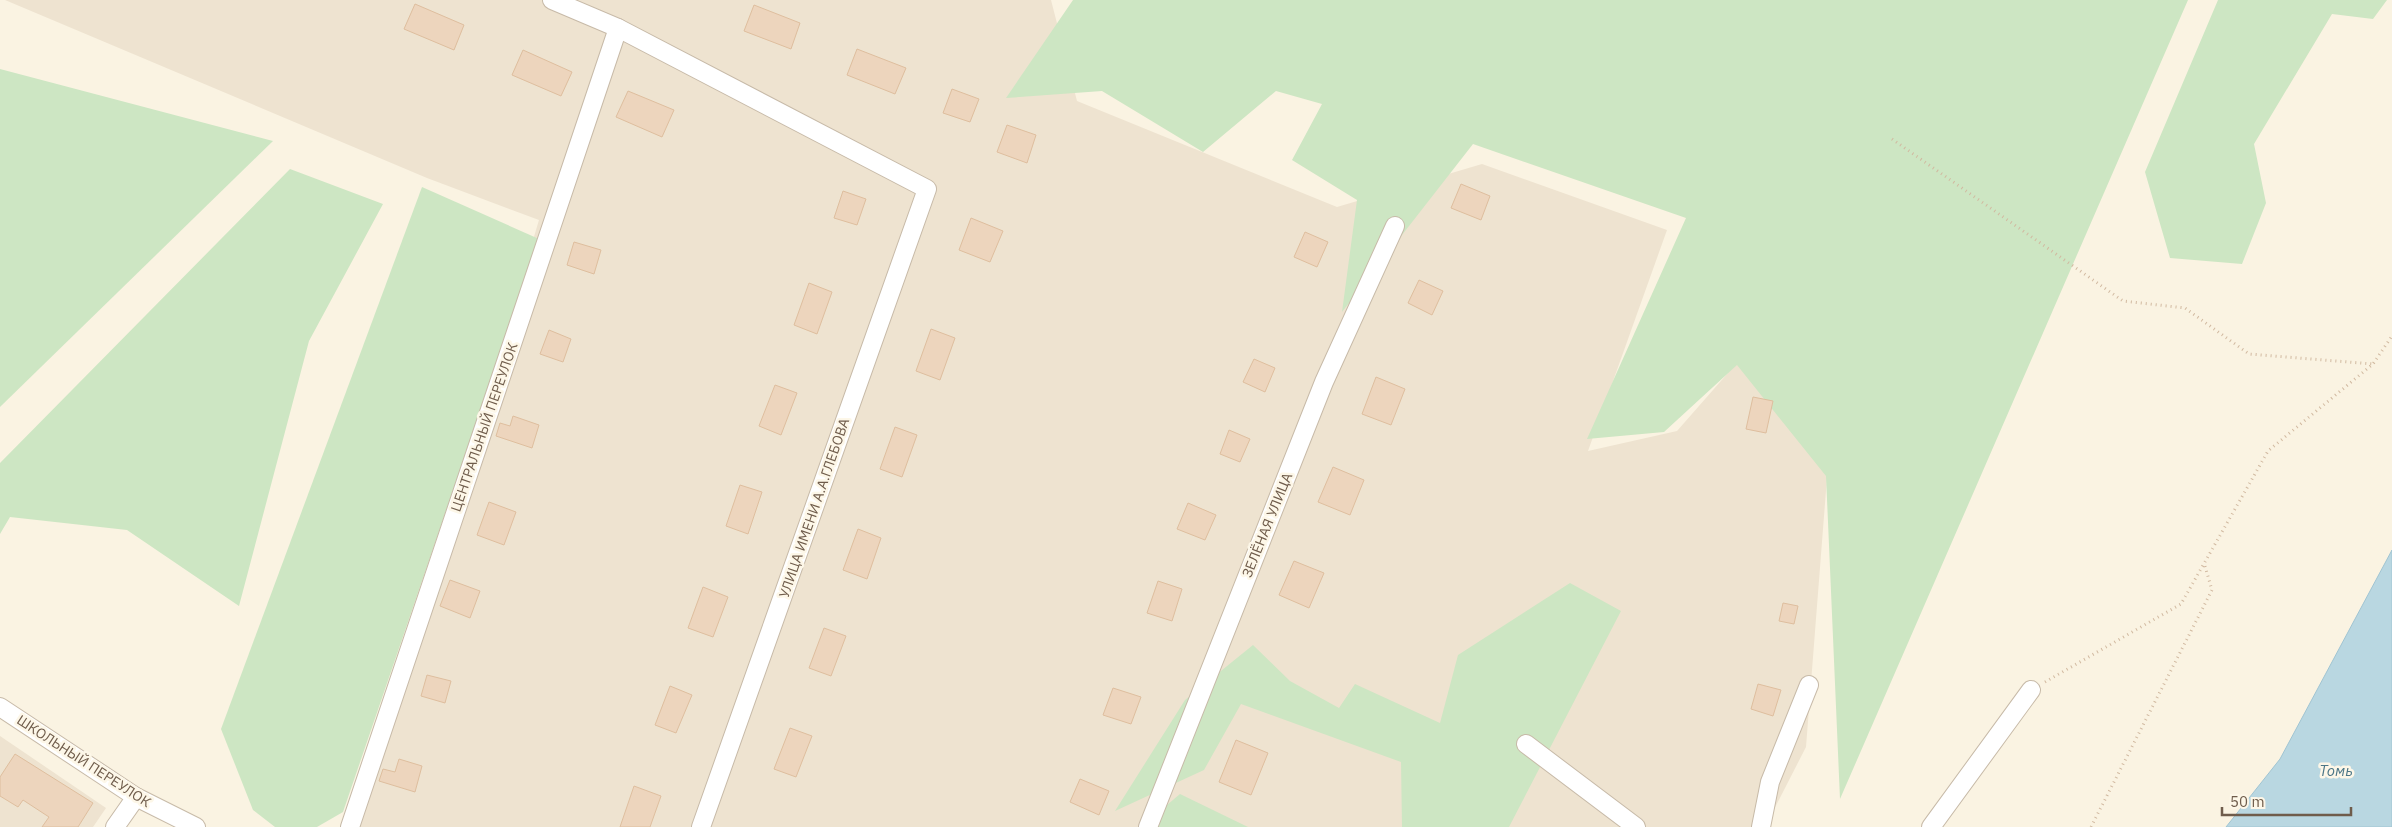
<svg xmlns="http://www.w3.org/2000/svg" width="2392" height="827" viewBox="0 0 2392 827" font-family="'IBM Plex Sans',sans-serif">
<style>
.residential{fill:#eee3d0}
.green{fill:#cde6c3}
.water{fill:#b9d7e1;stroke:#a0c4d2}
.building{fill:#edd5bd;stroke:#debe9e}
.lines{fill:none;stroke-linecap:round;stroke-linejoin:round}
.minor-casing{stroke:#c7baa8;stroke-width:20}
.path{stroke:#d1b9a0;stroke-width:3;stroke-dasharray:1 4;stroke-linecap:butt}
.minor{stroke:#fff;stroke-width:18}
.labels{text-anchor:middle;stroke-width:5;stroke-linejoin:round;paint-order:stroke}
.street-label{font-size:14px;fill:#6f5c4b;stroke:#fdf7e8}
.water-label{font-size:15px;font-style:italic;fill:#4b7687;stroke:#fdf7e8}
</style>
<rect width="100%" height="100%" fill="#faf3e2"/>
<g class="residential">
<polygon points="5,0 1051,0 1077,101 1337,207 1482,164 1667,230 1588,451 1677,431 1749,349 1829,452 1806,747 1765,827 356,827 539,220 427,178"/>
<polygon points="0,736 106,808 93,827 0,827"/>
</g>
<g class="green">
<polygon points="1073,0 2188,0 1840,799 1826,476 1737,365 1664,432 1587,439 1686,218 1473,144 1342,312 1357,200 1292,160 1322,104 1276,91 1203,152 1102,91 1006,98"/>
<polygon points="2218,0 2387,0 2373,19 2332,14 2254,144 2266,203 2242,264 2170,258 2145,172"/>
<polygon points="0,69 273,141 0,407"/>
<polygon points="290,169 383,204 309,341 239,606 127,530 10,517 0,534 0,463"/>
<polygon points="422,187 539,239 343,812 317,827 275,827 253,810 221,729"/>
<polygon points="1570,583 1621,611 1509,827 1402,827 1401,762 1241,704 1204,770 1115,811 1185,700 1253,645 1290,681 1339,708 1355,684 1440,723 1458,655"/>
<polygon points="1180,794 1248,827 1141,827"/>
</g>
<polygon class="water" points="2392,550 2392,827 2226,827 2280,759"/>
<g class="building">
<polygon points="415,4 464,25 454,50 404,29"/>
<polygon points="754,5 800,23 791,49 744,31"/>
<polygon points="857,49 906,68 895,94 847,75"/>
<polygon points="523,50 572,72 561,96 512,75"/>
<polygon points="952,89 979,99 970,122 943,113"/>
<polygon points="628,91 674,110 662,137 616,117"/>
<polygon points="1007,125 1036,135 1027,163 997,152"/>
<polygon points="1461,184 1490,196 1481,220 1451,208"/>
<polygon points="843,191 866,199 857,225 834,218"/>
<polygon points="971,218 1003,231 990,262 959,250"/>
<polygon points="1305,232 1328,242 1317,267 1294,257"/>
<polygon points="574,242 601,250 594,274 567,265"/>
<polygon points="1419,280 1443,291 1432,315 1408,303"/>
<polygon points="809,283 832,292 817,334 794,325"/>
<polygon points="931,329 955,338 940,380 916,371"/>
<polygon points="549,330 571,339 563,362 540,354"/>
<polygon points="1254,359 1275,368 1265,392 1243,382"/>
<polygon points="1376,377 1405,389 1391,425 1362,414"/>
<polygon points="775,385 797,393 781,435 759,426"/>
<polygon points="1753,397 1773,401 1766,433 1746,429"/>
<polygon points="513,416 539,425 532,448 496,436 500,423 510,426"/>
<polygon points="895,427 917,435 902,477 880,469"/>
<polygon points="1229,430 1250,439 1240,462 1220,454"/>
<polygon points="1333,467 1364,480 1350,515 1318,502"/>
<polygon points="740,485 762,492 748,534 726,526"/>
<polygon points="489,502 516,512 504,545 477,535"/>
<polygon points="1188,503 1216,515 1205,540 1177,529"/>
<polygon points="858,529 881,538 867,579 843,570"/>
<polygon points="1294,561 1324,573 1309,608 1279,595"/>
<polygon points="450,580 480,591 470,618 440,606"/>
<polygon points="1158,581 1182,589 1172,621 1147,613"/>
<polygon points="703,587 728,597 713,637 688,628"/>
<polygon points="1783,603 1798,606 1794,624 1779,621"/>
<polygon points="824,628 846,636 831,676 809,668"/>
<polygon points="427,675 451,681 445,703 421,696"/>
<polygon points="1758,684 1781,690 1773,716 1751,709"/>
<polygon points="670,686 692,695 676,733 655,725"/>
<polygon points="1113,688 1141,697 1131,724 1103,715"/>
<polygon points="790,728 812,736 796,777 774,769"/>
<polygon points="1236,740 1268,753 1251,795 1219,782"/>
<polygon points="15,754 93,803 78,827 42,827 49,817 23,800 18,807 0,796 0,777"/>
<polygon points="399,759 422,766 415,792 379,781 383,769 395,772"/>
<polygon points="1080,779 1109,791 1099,815 1070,802"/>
<polygon points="634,786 661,796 650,827 620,827"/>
</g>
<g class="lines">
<g class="minor-casing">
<g id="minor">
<polyline points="552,0 618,28 927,189 701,827"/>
<polyline points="0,707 136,797 196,827"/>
<polyline points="1526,744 1636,827"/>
<polyline points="115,827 136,797"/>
<polyline points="350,827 618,28"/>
<polyline points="1148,827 1324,382 1395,226"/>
<polyline points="1761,827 1770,782 1809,685"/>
<polyline points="1931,827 2031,690"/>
</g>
</g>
<g class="path">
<polyline points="1892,139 2123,301 2185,308 2249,354 2373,364"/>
<polyline points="2045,682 2181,604 2268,451 2373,364 2392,336"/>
<polyline points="2091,827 2212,590 2204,563"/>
</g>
<use href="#minor" class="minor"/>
</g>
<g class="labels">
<g class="street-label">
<text transform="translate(484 427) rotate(-71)" y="5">ЦЕНТРАЛЬНЫЙ ПЕРЕУЛОК</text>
<text transform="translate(814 508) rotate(-71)" y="5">УЛИЦА ИМЕНИ А.А.ГЛЕБОВА</text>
<text transform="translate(1267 525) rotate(-68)" y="5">ЗЕЛЁНАЯ УЛИЦА</text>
<text transform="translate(84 761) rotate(33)" y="5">ШКОЛЬНЫЙ ПЕРЕУЛОК</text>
</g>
<g class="water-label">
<text x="2336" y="776">Томь</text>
</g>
</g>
<path d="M2222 807v8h129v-8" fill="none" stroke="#6f5c4b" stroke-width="2.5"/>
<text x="2230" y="807" font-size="15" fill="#6f5c4b" stroke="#fdf7e8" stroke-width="4" paint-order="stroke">50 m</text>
</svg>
